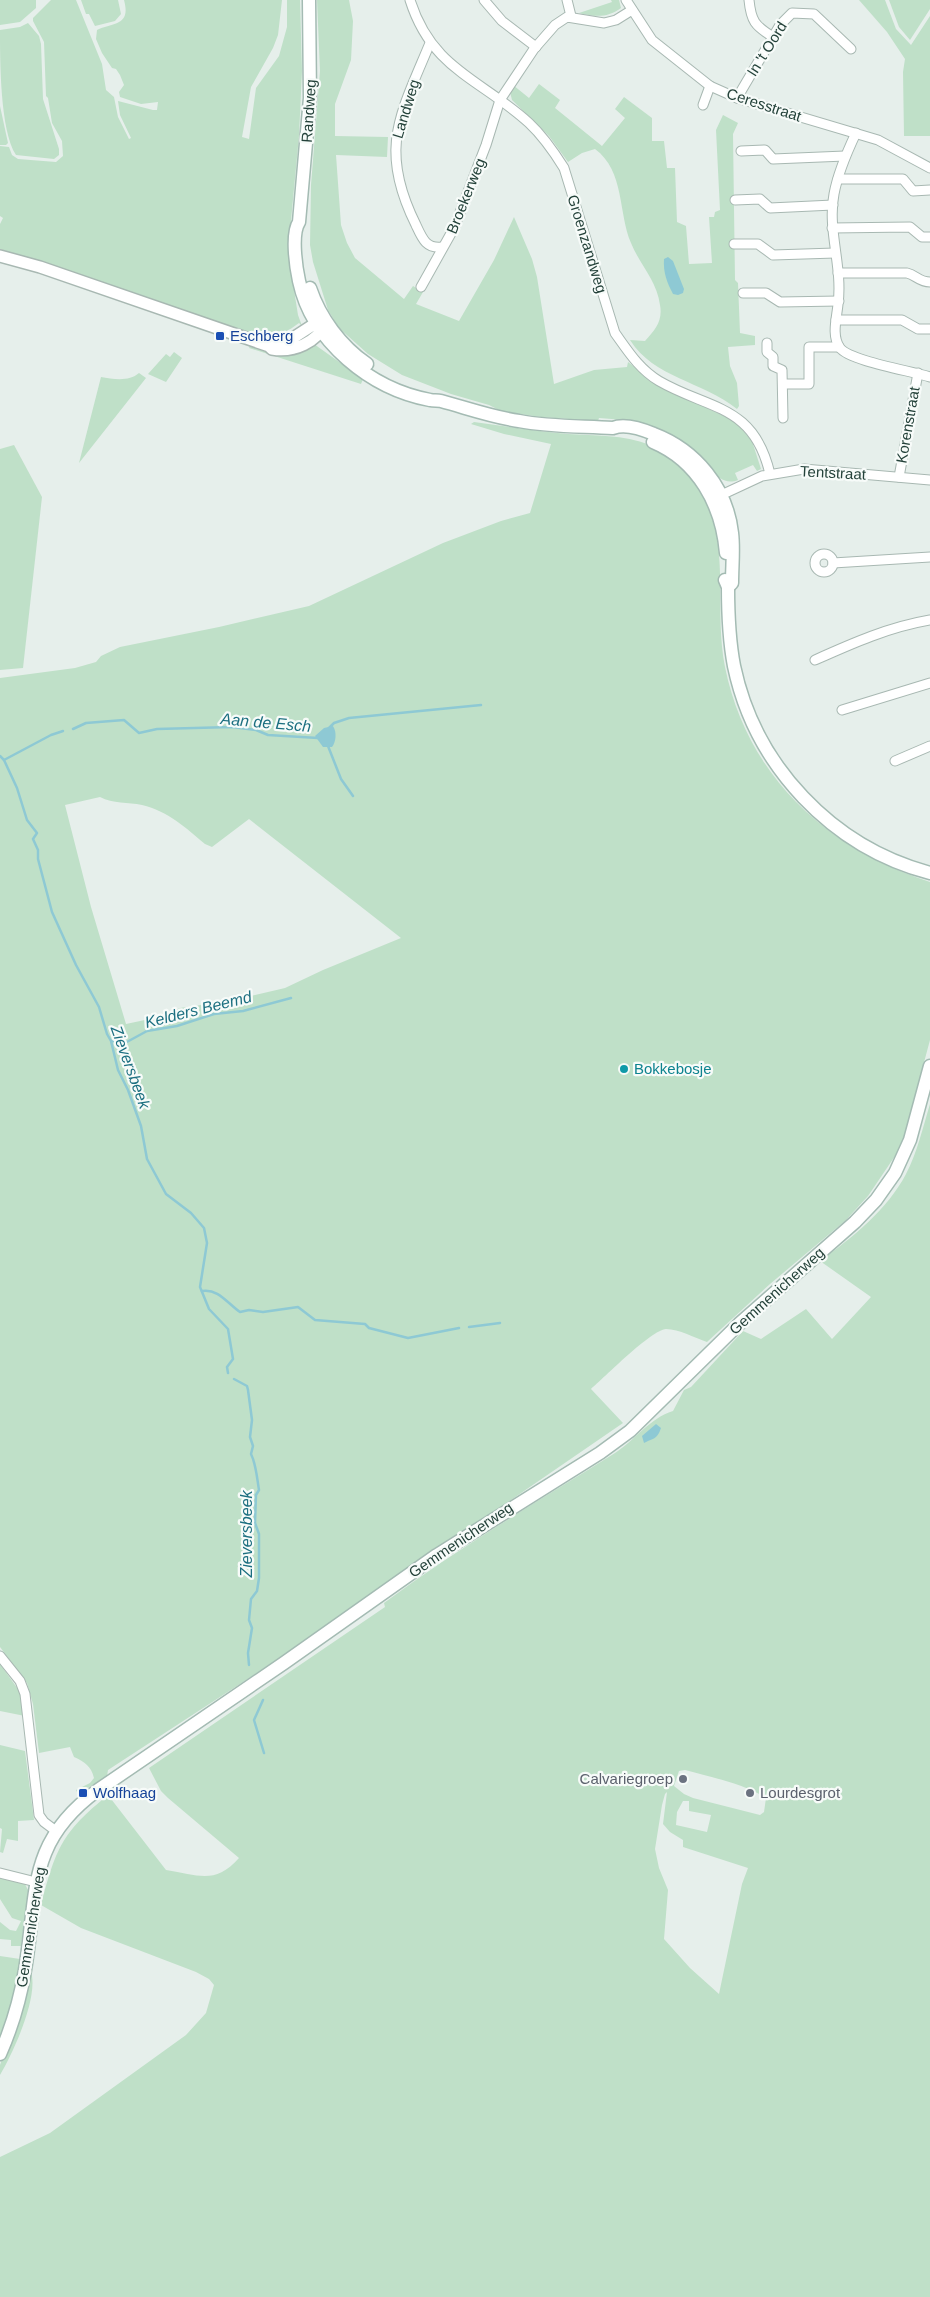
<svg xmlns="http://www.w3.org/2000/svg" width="930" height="2297" viewBox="0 0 930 2297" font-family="Helvetica,sans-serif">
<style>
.green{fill:#bfe0c8;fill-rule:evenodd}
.water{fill:#8ec9d4}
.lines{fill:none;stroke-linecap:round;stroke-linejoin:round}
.stream{stroke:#8ec9d4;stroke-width:2.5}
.minor-casing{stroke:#a8b8b2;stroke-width:11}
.tertiary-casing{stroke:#a8b8b2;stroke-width:14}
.secondary-casing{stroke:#a4bbb3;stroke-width:15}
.minor{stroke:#fff;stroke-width:9}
.tertiary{stroke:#fff;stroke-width:11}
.secondary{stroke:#fff;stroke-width:12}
.transit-dot{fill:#1a4fb4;stroke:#f7fbf9;stroke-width:2}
.culture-dot{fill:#0f9aa8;stroke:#f7fbf9;stroke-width:2}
.worship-dot{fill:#6b7280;stroke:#f7fbf9;stroke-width:2}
.labels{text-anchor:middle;stroke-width:4.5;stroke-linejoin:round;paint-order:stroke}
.street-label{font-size:15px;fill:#24423a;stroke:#f7fbf9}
.transit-label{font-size:15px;fill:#164399;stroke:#f7fbf9;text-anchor:start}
.culture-label{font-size:15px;fill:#0d838f;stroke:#f7fbf9;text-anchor:start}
.worship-label{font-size:15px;fill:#5b616d;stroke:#f7fbf9;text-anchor:end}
.water-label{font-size:16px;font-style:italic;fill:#1c6f80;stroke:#f7fbf9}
</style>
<rect width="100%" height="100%" fill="#e6efeb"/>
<g class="green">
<polygon points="0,0 36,0 36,8 20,22 0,25"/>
<path d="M51 0H76L102 64 106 90 114 97 118 117 129 139 131 138 120 115 118 101 153 110H157L158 102 141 104 120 97 119 92 124 85 120 75 116 69 112 68 102 53 96 39 97 30C114 22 131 26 124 0H282L278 35 273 48 251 87 242 137 249 139 256 88 279 56 287 27V0H300L302 71 299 136 288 252 298 315 302 326 299 323C286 333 274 338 257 335L0 249V224L3 218 0 216V146L9 147 12 155 18 159 56 162 63 156 62 141 52 123 48 98 46 96 44 42 33 21V18Z"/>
<polygon points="81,0 118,0 121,14 115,21 95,26 89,14 86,14"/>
<path d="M317 0H349L353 21 351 60 335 104V136L388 137 387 157 336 155 341 225 347 243 355 258 404 299 413 286 423 292 416 304 459 321 494 260 514 217 532 259 537 277 554 384 594 370 627 367 628 362 657 384 736 422 752 441 761 469 757 471 753 465 735 473 738 480C718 488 707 462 693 450 666 427 633 420 599 418L598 421 541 417 501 411 489 405 451 394 402 375 368 354 339 328 328 310 313 262 310 245 311 185 320 71Z"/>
<path d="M611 0H619L621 8C607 18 596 17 579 13L612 2Z"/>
<polygon points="859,0 885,0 896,29 911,45 930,16 930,136 904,136 903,72 905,59 887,32"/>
<polygon points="889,0 930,0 930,9 910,40 899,27"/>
<path d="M28 23 39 36 41 44 43 99 59 149V155L54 159 16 155C0 131 0 60 0 30L20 27Z"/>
<path d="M539 84 560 100 555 108 602 146 625 118 615 109 624 97 652 118V141H664L667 168H675L677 222 686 226 689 264 712 263 709 217H714L715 212 720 210 716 130 723 115 738 123 733 134 735 280 738 283 740 333 755 336V345L728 347 730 366 737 383 739 406 737 409C702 381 654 378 630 340L645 341C655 330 663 321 660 305 657 281 640 265 631 243 618 213 625 171 595 149L582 153 568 162 549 136 512 100 510 92 513 85 529 98Z"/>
<polygon points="0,106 8,143 6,145 0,145"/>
<polygon points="314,344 363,379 361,384 249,348 250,346 268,352"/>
<polygon points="174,352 182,358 166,382 148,374 166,354 170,357"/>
<path d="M139 373 146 378 79 463 101 377C113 379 129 382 139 373Z"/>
<path d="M474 422C505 426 536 431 568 434 595 436 623 434 650 445 659 449 669 459 677 465 740 518 711 595 725 667 747 776 827 849 930 882V1040L904 1137 895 1156 868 1196 846 1220 770 1284 707 1342C695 1338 679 1329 666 1329 651 1330 604 1378 591 1389L623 1423 303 1643 108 1770 107 1776 78 1794 76 1790 90 1783 94 1778C91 1766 85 1762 74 1757L70 1747 39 1753 33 1704 27 1683 0 1647V678L75 668 96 662 101 656 120 647 219 627 309 606 443 543 501 521 530 513 551 444 504 434 471 424ZM100 797C113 804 128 802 142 805 168 811 186 828 205 844L212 847 249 819 401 938 323 970 285 988 229 1001 180 1008 159 1017 126 1024 91 907 65 805Z"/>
<polygon points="14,445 42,497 23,668 0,670 0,449"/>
<path d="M930 1104V2297H0V2157L50 2133 186 2035 206 2013 214 1985 209 1979 196 1972 81 1928 41 1905C56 1849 61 1833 108 1795L166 1870C199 1875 215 1885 239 1858L168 1798 161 1791 149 1768 385 1607 384 1603C458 1548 537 1502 615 1453 635 1440 650 1418 673 1411L684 1390 691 1387 743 1331 761 1339 806 1309 832 1339 871 1297 820 1261C853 1237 887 1210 906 1174 917 1153 923 1127 930 1104ZM685 1770C710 1777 745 1784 766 1798L764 1812 760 1815 693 1798 684 1794 674 1786 679 1771ZM667 1792 663 1824 670 1832 683 1840V1847L748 1868 742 1884 719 1994 690 1968 664 1939 668 1890 659 1868 655 1849 662 1805 665 1794ZM683 1801H689V1811L711 1815 707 1832 676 1825 677 1812Z"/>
<polygon points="0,1664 20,1692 25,1716 0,1711"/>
<polygon points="0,1745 25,1751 34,1820 18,1821 18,1841 7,1839 3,1853 0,1852 2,1829 0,1828"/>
<polygon points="0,1878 25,1884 28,1890 21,1946 11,1946 11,1940 0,1939 0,1922 10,1930 16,1931 21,1921 12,1918 0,1899"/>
<polygon points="0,1956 20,1959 12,2010 0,2040"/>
<path d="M31 1972C39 1997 13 2053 0 2075V2065L25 2001Z"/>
</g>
<g class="water">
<path d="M668 257 673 261 684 289 683 293 678 295 673 294C667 283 663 272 664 259Z"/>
<path d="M333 726C337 732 336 742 332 747H323L315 736 324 728Z"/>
<path d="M656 1424 661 1428C657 1440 653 1438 644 1443L642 1436Z"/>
</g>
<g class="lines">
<g class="stream">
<polyline points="329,728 334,723 349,718 481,705"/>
<polyline points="73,729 86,723 124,720 139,733 157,729 232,727 256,730 268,735 318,738"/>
<polyline points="328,746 341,779 353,796"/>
<polyline points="0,756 4,760 17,788 27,820 37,833 33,839 38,850 38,859 52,912 76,965 99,1007 107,1034 111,1041 118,1070 128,1090 141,1126 147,1159 166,1194 191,1213 204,1228 207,1243 200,1287 209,1309 228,1329 233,1359 227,1367 228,1373"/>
<polyline points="4,760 51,735 63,731"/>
<polyline points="112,1041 125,1043 147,1031 177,1026 214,1014 243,1011 291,998"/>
<path d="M202 1291C218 1288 228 1304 240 1312L249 1310 263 1312 298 1307 315 1320 365 1324 369 1328 408 1338 459 1328"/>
<polyline points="469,1327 500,1323"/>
<path d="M234 1379 247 1386 248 1390 252 1420 250 1437 253 1446 251 1454C256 1464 257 1478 259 1490L256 1495 255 1523 259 1534V1578L257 1591 251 1599 249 1620 252 1628 248 1653 249 1665"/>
<polyline points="263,1700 254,1720 264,1753"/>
</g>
<g class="minor-casing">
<g id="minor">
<path d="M410 0C432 70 481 79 529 123 543 136 554 152 564 168L615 333C628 351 639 369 659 381 709 410 754 404 770 474"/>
<polyline points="484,0 502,21 536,47"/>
<polyline points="567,0 571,16"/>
<polyline points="626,0 652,40 710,86 737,98 878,140 930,168"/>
<path d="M749 0C751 21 755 26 773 37"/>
<path d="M430 43C400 115 378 149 416 225 422 238 426 249 442 247"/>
<polyline points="737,98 780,25 792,13 814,14 851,49"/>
<polyline points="703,105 710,86"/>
<path d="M856 133C847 152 838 172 834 194 827 230 843 267 838 304 837 317 831 336 840 348 850 361 912 371 930 377"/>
<polyline points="741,151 765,150 773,159 845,156"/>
<polyline points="838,179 903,179 913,191 930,190"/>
<polyline points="735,200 760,199 770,208 833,205"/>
<polyline points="832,228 910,227 922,237 930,237"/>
<polyline points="734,244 758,244 773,255 835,253"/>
<path d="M838 273H907C916 275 919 282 930 282"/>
<polyline points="421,287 454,228 486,145 500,100 534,49 555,25 567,17 604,23 616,20 632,10"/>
<polyline points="743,293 766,293 780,302 839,301"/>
<polyline points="836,320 902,320 918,329 930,329"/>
<polyline points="767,343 767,352 773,357 773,366 782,370 783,418"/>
<polyline points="783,384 809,384 809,347 839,347"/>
<polyline points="899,477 918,373"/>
<polyline points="717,497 762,476 804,469 930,480"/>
<circle cx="824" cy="563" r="9"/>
<polyline points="833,563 930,557"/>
<path d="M815 660C853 643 889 627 930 620"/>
<polyline points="842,710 930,683"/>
<polyline points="895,761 930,746"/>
<polyline points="0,1656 20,1681 25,1694 39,1815 44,1822 56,1831"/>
<polyline points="0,1873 36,1882"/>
</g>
</g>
<g class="tertiary-casing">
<path id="tertiary" d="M0 256 40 267 269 346 272 349C294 353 317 342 326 323H316L293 338 269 346"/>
</g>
<g class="secondary-casing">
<g id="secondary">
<path d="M309 0 310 98 299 222C291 234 296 267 299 281 312 342 371 389 430 400 434 401 437 400 441 401 467 408 492 417 519 421 550 427 582 426 613 428 625 423 642 429 654 434 696 450 727 488 732 533 734 549 732 566 732 583L728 587"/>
<path d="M310 288C320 318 341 346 367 364"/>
<path d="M653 442C698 461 722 505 726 553"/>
<path d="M725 580 728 587C728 614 729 640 734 666 755 766 832 847 930 873"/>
<path d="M0 2054C12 2027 20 2000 25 1970 38 1893 26 1842 98 1790L284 1663 437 1555 600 1453 630 1431 739 1324 855 1222 876 1200 895 1173 910 1140 930 1066"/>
</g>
</g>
<use href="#minor" class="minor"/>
<use href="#tertiary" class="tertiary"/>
<use href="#secondary" class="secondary"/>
</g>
<g class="transit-dot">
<rect x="215" y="331" width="10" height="10" rx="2.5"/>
<rect x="78" y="1788" width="10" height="10" rx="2.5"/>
</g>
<circle class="culture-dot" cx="624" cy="1069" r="5"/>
<g class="worship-dot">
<circle cx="683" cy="1779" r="5"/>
<circle cx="750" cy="1793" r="5"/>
</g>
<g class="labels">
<g class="street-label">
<text transform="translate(767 49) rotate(-58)" y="5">In 't Oord</text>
<text transform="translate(764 105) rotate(18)" y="5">Ceresstraat</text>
<text transform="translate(406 109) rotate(-73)" y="5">Landweg</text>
<text transform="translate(309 111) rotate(-86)" y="5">Randweg</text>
<text transform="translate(466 196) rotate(-68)" y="5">Broekerweg</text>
<text transform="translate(587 244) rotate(73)" y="5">Groenzandweg</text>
<text transform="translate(908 425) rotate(-80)" y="5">Korenstraat</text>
<text transform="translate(833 473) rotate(3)" y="5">Tentstraat</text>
<text transform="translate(777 1291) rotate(-42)" y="5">Gemmenicherweg</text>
<text transform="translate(461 1540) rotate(-34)" y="5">Gemmenicherweg</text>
<text transform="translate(31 1927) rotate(-81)" y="5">Gemmenicherweg</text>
</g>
<g class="transit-label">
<text x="230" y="341">Eschberg</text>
<text x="93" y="1798">Wolfhaag</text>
</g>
<g class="culture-label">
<text x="634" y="1074">Bokkebosje</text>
</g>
<g class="worship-label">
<text x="673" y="1784">Calvariegroep</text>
<text x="760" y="1798" text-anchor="start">Lourdesgrot</text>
</g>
<g class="water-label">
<text transform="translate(266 722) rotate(5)" y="6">Aan de Esch</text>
<text transform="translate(198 1009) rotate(-14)" y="6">Kelders Beemd</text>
<text transform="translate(131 1067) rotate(70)" y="6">Zieversbeek</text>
<text transform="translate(246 1534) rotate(-90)" y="6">Zieversbeek</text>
</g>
</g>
</svg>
